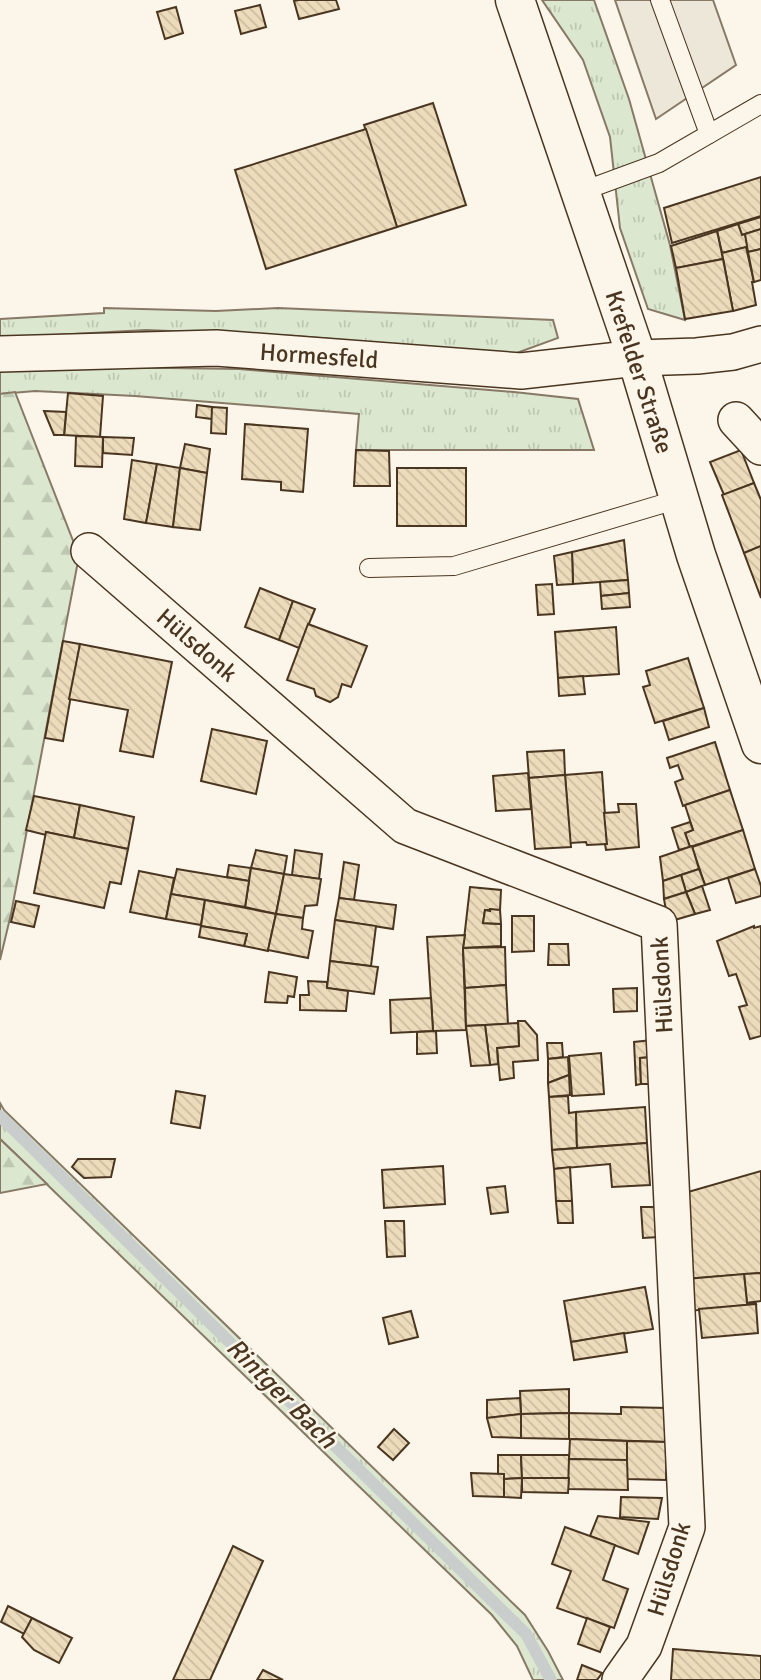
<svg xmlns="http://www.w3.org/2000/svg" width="761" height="1680" viewBox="0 0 761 1680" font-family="Signika,sans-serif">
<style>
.grass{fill:url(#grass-tufts);stroke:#887966;stroke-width:2}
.forest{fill:url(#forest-firs);stroke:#887966;stroke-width:2}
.parking{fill:#ede7d9;stroke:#887966;stroke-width:2}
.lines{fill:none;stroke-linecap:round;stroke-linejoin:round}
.stream{stroke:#c9cecd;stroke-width:12}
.building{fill:url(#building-back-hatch);stroke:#4a3520;stroke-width:2}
.lane-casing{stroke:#4a3520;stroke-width:20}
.street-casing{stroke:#4a3520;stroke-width:38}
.secondary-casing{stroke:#4a3520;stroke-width:41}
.lane{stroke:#fbf6e9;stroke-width:18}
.street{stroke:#fbf6e9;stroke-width:35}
.secondary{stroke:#fbf6e9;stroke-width:38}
.labels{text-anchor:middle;stroke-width:5;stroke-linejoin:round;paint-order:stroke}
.street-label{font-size:24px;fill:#4a3520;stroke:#fbf6e9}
.water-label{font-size:26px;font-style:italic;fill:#4a3520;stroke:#fbf6e9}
</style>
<defs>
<pattern id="grass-tufts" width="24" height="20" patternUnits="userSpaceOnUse" patternTransform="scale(1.75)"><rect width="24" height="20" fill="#dce7d0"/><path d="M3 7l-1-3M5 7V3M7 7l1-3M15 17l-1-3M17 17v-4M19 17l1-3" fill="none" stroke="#bec7b2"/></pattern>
<pattern id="forest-firs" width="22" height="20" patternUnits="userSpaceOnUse" patternTransform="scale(1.75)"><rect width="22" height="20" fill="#dce7d0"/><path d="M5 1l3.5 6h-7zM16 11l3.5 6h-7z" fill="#bec7b2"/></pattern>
<pattern id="building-back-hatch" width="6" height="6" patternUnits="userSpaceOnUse" patternTransform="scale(1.75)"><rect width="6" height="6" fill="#ecdcbc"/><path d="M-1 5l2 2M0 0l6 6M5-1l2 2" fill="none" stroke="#ccbda1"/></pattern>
</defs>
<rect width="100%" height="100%" fill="#fbf6e9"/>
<g class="grass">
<polygon points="542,0 594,0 629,99 670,245 685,320 648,309 620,228 610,137 583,60"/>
<polygon points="104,308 216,311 278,308 553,320 558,338 514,354 295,336 146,330 0,338 0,319 104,313"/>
<polygon points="29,366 239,369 514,392 578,399 594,450 356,450 359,414 135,396 35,391 0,394 0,371"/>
<polygon points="0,1103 4,1110 525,1615 548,1651 563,1680 533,1680 517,1646 492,1615 0,1139"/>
</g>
<g class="forest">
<polygon points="15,392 79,556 11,914 0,960 0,394"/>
<polygon points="0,1139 47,1184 0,1193"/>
</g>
<polygon class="parking" points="615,0 713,0 736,65 656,119"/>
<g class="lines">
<polyline class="stream" points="0,1116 526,1634 551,1680"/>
</g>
<g class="building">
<polygon points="299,0 336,0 339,9 299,19 294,1"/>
<polygon points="260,5 266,27 241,34 235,11"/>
<polygon points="176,7 183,33 165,39 157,12"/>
<polygon points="433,103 466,205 397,227 364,125"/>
<polygon points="366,129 397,227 266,269 235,170"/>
<polygon points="761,177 761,216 672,243 664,208"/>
<polygon points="761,217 761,229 742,235 738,224"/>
<polygon points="738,224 742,235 745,234 748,247 722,253 717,231"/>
<polygon points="761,229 761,249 748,252 745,234"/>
<polygon points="717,231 723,259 676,268 671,246"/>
<polygon points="746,247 754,282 752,282 756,305 733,311 722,253"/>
<polygon points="761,249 761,280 754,282 748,252"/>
<polygon points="723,259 733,311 685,319 676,268"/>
<polygon points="68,393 103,396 100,437 64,435"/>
<polygon points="197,405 212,407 212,419 196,417"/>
<polygon points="212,407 227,408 226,434 211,433"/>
<polygon points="44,411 66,412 64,435 54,435"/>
<polygon points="245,424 308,429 303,492 281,490 281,482 242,479"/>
<polygon points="76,436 103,437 102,467 75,466"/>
<polygon points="103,437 134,438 132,455 103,453"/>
<polygon points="185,444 210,449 207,473 180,468"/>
<polygon points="356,450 389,451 390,486 354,486"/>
<polygon points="741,450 754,483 724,495 710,462"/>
<polygon points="132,460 157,464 146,523 124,519"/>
<polygon points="157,464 180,468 173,527 146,523"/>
<polygon points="180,468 207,473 200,530 173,527"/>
<rect x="397" y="468" width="69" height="58"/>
<polygon points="754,483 761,500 761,546 744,553 722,495"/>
<polygon points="624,540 628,580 573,584 572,552"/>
<polygon points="761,546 761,598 744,553"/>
<polygon points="572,552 573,584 557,585 554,556"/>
<polygon points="628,580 629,593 601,596 600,582"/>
<polygon points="552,584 554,614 538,615 536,585"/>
<polygon points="260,588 293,601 279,640 245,627"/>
<polygon points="629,593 630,607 602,609 601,596"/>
<polygon points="293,601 315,609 299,648 279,640"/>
<polygon points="308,624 367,646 351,687 342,684 338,697 330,702 316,696 314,689 287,680"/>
<polygon points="616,627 619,674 558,678 555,632"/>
<polygon points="63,641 80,644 63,741 45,738"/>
<polygon points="80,644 172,662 153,757 120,751 128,710 69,699"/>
<polygon points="688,658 704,708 655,723 643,687 650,685 646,671"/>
<polygon points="583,676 585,694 559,696 558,678"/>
<polygon points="704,708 709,727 669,740 663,721"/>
<polygon points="212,729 267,741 256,794 201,781"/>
<polygon points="715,742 730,790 683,806 675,782 683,779 678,765 670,768 667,758"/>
<polygon points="564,750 565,775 529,778 527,752"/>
<polygon points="602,772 607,844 587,845 586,842 570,843 565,775"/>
<polygon points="528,773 531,809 496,811 493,776"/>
<polygon points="565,775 571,847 535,849 529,778"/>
<polygon points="730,790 743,830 690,847 685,833 693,830 685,805"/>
<polygon points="34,796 80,805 74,838 46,832 46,835 26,830"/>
<polygon points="618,804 636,804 639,847 606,850 605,844 607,844 604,813 619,812"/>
<polygon points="80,805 134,817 128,849 74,838"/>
<polygon points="690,822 693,830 685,833 690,847 679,850 672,828"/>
<polygon points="743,830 755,869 705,885 692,847"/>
<polygon points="46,832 128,849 121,884 110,882 104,908 34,893"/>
<polygon points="692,846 699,869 663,881 660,857"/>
<polygon points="256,850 287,856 284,874 251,868"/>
<polygon points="295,850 322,854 319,879 292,875"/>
<polygon points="344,862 359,865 354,900 339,898"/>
<polygon points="229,865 251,868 249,881 227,877"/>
<polygon points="251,868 284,874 276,914 245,907"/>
<polygon points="177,869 249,881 245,907 171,894"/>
<polygon points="699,869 705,885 686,892 681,875"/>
<polygon points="755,869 761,886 761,896 736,903 728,878"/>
<polygon points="139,871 174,878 166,919 130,912"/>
<polygon points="284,874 321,879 317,905 305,906 303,918 276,914"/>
<polygon points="681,875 686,892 664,899 663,881"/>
<polygon points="702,886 710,910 695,914 686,892"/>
<polygon points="470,887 501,890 500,910 485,910 483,923 501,924 501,946 463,948"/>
<polygon points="686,892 695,914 668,922 664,899"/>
<polygon points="171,894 205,900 201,925 166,919"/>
<polygon points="339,898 396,905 393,929 335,920"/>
<polygon points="205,900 276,914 268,951 244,946 247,934 201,926"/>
<polygon points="16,901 39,906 34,927 11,922"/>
<polygon points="490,909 500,910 501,924 483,923 485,910 490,911"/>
<polygon points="276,914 303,918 302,929 313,931 308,958 268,950"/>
<polygon points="512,916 534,916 534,951 512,952"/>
<polygon points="335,920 376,926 371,966 330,961"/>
<polygon points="201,926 247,934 244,946 199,937"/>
<polygon points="754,926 754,928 761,926 761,1036 750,1039 739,1007 747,1005 736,974 729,976 717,941"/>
<polygon points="465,935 463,948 466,1030 433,1031 427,937"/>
<polygon points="549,944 568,944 569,965 548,965"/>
<polygon points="505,947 506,985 465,988 463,948"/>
<polygon points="330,961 378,967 374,994 327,988"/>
<polygon points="269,972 297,977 294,997 288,996 287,1003 265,1002"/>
<polygon points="308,981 327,982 327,988 348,991 346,1011 300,1010 300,995 309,995"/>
<polygon points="506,985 508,1024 466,1026 465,988"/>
<polygon points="637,988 637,1011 614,1012 613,989"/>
<polygon points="431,998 433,1031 391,1033 390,1000"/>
<polygon points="518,1021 525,1021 537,1035 538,1060 513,1062 514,1078 500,1080 497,1048 519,1046"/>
<polygon points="518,1023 519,1046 497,1048 498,1064 490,1065 485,1025"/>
<polygon points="485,1025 490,1065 471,1066 466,1026"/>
<polygon points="436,1031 437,1053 417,1054 417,1032"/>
<polygon points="652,1040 654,1057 640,1058 641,1084 636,1085 634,1042"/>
<polygon points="547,1043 562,1043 563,1057 548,1059"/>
<polygon points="601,1053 604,1094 572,1096 569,1056"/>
<polygon points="568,1057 569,1075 548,1083 548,1059"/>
<polygon points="654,1057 655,1084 641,1084 640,1058"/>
<polygon points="569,1075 570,1095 549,1097 548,1083"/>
<polygon points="176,1091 205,1096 200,1128 171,1123"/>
<polygon points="568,1096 569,1113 576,1112 577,1148 552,1150 549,1097"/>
<polygon points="645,1107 647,1143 577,1148 576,1112"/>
<polygon points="647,1143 650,1185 612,1187 610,1164 554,1169 552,1150"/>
<polygon points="78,1159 115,1159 111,1177 84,1178 72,1167"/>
<polygon points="443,1166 445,1204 384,1208 382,1170"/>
<polygon points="570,1167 572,1201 556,1201 554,1169"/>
<polygon points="761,1171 761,1273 686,1279 681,1194"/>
<polygon points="505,1186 508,1212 491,1214 487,1188"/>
<polygon points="556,1201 572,1201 573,1223 558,1223"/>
<polygon points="641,1207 657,1207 659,1237 643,1238"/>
<polygon points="385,1221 404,1221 405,1256 387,1257"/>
<polygon points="761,1273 761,1301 747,1303 744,1274"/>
<polygon points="744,1274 747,1303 755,1302 756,1304 690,1311 686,1279"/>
<polygon points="645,1287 653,1329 571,1342 564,1301"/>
<polygon points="756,1304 758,1333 702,1338 699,1309"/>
<polygon points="411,1311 418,1337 389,1344 383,1318"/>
<polygon points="624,1333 627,1352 574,1360 571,1342"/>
<polygon points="569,1389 569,1413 521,1414 520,1391"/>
<polygon points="520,1398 521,1414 487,1418 487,1400"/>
<polygon points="621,1407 668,1408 667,1442 569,1439 569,1413 621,1414"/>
<polygon points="569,1413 569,1439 521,1438 521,1414"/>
<polygon points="521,1414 521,1438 492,1437 487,1418"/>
<polygon points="394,1429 409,1443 393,1460 378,1447"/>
<polygon points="570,1439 627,1441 627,1461 569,1459"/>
<polygon points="627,1441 667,1442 666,1480 627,1479"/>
<polygon points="498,1455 521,1455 522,1478 504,1479 504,1474 498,1474"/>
<polygon points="521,1455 569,1455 569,1478 522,1478"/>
<polygon points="569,1459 627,1460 628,1490 568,1489"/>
<polygon points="471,1473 504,1474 504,1497 473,1496"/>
<polygon points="522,1478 569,1478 568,1493 522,1492"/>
<polygon points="522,1478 521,1498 504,1497 504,1479"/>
<polygon points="621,1497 662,1498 658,1519 620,1517"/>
<polygon points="598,1516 649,1522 638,1554 590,1536"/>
<polygon points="565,1527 615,1545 603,1580 628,1589 614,1628 557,1608 571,1571 552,1564"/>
<polygon points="233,1546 263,1561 232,1631 210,1680 173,1680"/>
<polygon points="8,1606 32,1618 24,1634 1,1622"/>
<polygon points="32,1618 72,1638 59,1663 34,1650 22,1637"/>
<polygon points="587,1618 610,1627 600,1652 578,1644"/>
<polygon points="673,1649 761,1656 761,1680 671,1680"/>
<polygon points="582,1665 602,1673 597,1680 577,1680"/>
<polygon points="263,1670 283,1680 257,1680"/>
</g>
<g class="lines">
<g class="lane-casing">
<g id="lane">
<polyline points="660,0 709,134"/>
<polyline points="580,192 659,163 761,104"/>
<polyline points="369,568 454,566 679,499"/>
</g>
</g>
<g class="street-casing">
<g id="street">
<polyline points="0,354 216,348 521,371 637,358 697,356 733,352 761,344"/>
<polyline points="736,420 761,447"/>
<polyline points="89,551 405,826 659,924 687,1527 644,1646 620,1680"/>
</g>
</g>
<g class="secondary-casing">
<polyline id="secondary" points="515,0 637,358 696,555 761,744"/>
</g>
<use href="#lane" class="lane"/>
<use href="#street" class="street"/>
<use href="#secondary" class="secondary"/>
</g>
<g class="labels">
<g class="street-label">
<text transform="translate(319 356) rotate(4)" y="8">Hormesfeld</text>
<text transform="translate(639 372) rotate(72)" y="8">Krefelder Straße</text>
<text transform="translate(197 645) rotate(41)" y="8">Hülsdonk</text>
<text transform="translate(662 985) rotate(-93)" y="8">Hülsdonk</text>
<text transform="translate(669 1569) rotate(-73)" y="8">Hülsdonk</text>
</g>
<g class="water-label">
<text transform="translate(282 1393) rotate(45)" y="9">Rintger Bach</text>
</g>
</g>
</svg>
